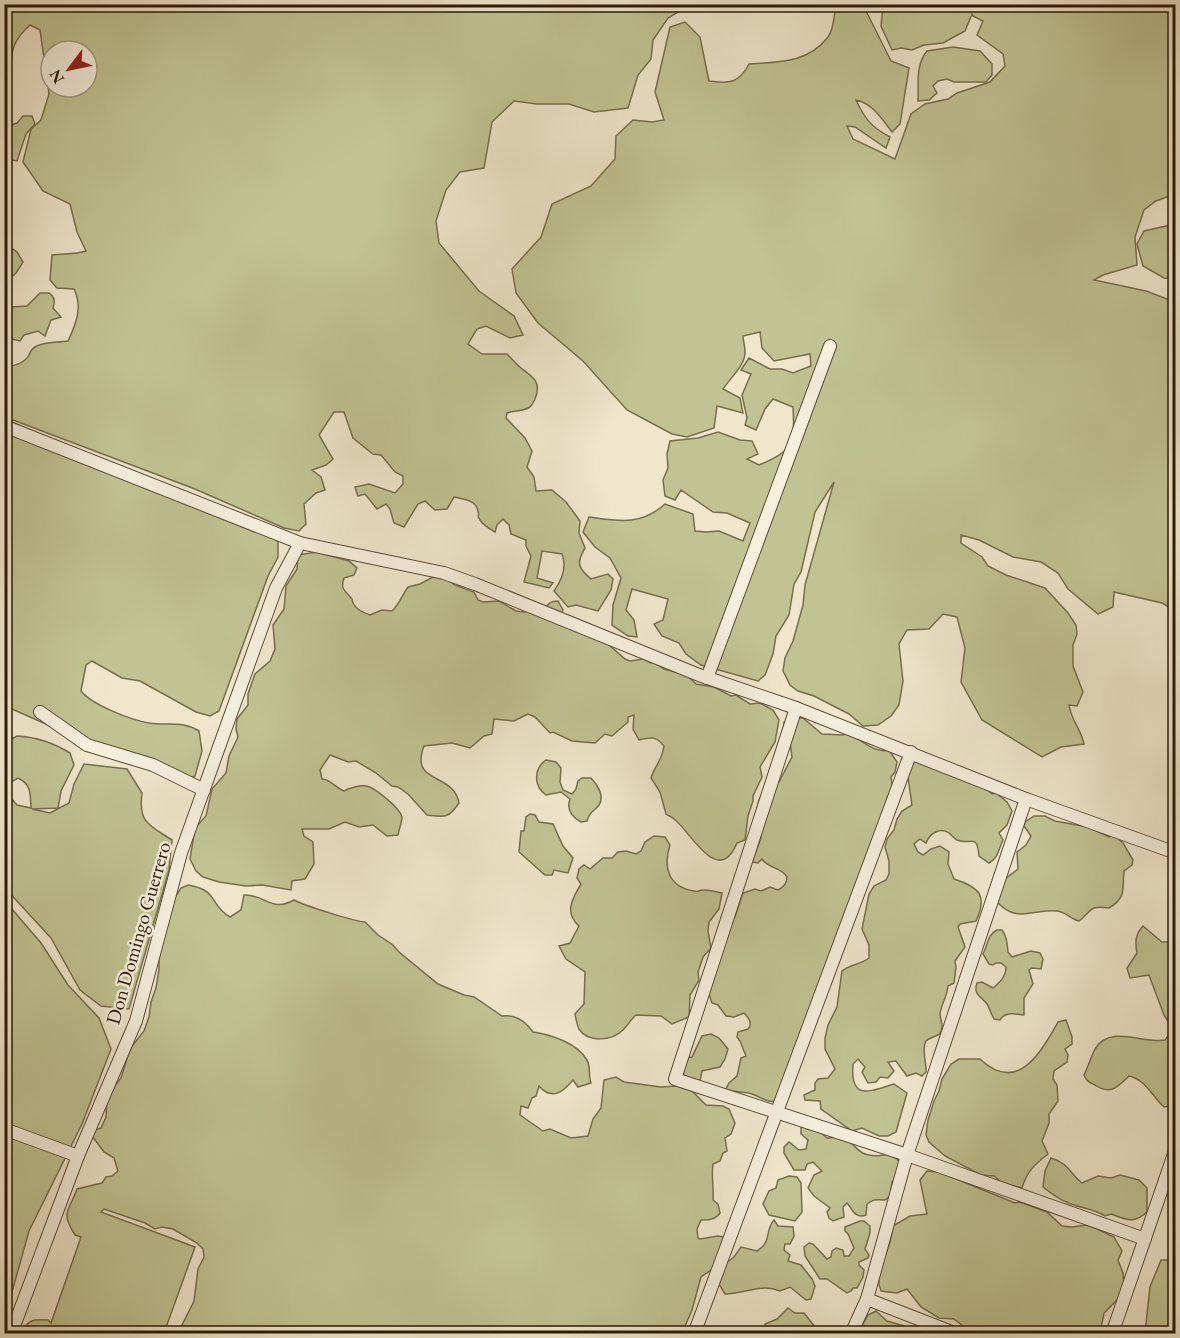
<svg xmlns="http://www.w3.org/2000/svg" width="1180" height="1338" viewBox="0 0 1180 1338" font-family="'EB Garamond',serif">
<style>
.green{fill:#c1c393;stroke:#766e4d;stroke-width:1.5;fill-rule:evenodd}
.lines{fill:none;stroke-linecap:round;stroke-linejoin:round}
.street-casing{stroke:#5b4d38;stroke-width:14}
.street{stroke:#f5efde;stroke-width:12}
.labels{text-anchor:middle;stroke-width:5;stroke-linejoin:round;paint-order:stroke}
.street-label{font-size:20px;fill:#2a1a07;stroke:#f5efde}
</style>
<rect width="100%" height="100%" fill="#efe6cc"/>
<filter id="stains"><feTurbulence type="fractalNoise" baseFrequency=".00333" numOctaves="4"/><feColorMatrix values="0 0 0 0 .2 0 0 0 0 .09 0 0 0 0 .02 0 0 0 .5 -.17"/></filter>
<radialGradient id="worn" r=".72"><stop offset=".6" stop-color="#630" stop-opacity="0"/><stop offset="1" stop-color="#630" stop-opacity=".3"/></radialGradient>
<g class="green">
<path d="M5 4 690 5 668 18 653 40 651 59 638 75 628 108 594 112 569 104H537L514 101 492 122 484 168 460 172 446 190 436 221 439 243 479 291 514 316 523 335 510 338 486 326 477 329 468 344 482 354H507C511 358 516 364 521 368 533 377 542 382 535 399 533 403 533 404 530 407 522 412 515 410 507 413L506 418 525 438 532 451 527 467 534 477 536 491 552 490 566 502 580 521 579 533 585 548C576 563 578 568 591 579L608 574 613 579 611 590 598 611 576 605 568 607 554 591C562 580 567 567 562 554L542 551 537 578 553 583 549 588 524 582 531 556 526 546V540L511 534 509 525 503 519 497 525 495 532C490 529 484 526 480 520 476 514 480 517 478 511 476 500 463 499 454 497L447 509 435 510 425 501 418 504 404 527 394 523 390 509 386 504 377 509 365 494 358 496 355 487 369 484 395 493 403 484V476L395 472 381 455 373 454 353 438 344 412H334L319 435 333 459 326 465 312 470 321 477 325 490 316 493 304 504 306 524 299 531 284 528 195 489 5 417V367C14 366 24 364 29 355 32 350 30 350 35 347 45 341 57 343 68 341 76 324 83 307 74 289L57 288 50 280 52 255C64 253 74 255 86 251L77 232 70 204 43 191 23 162 31 129 41 120 49 94 40 30 30 25C0 52 19 65 5 90ZM51 51H87V87H51Z"/>
<path d="M836 5H863L891 61 909 68 900 124 892 132C882 119 872 103 856 100 865 119 871 127 890 137L886 148 855 127 847 126 853 139 895 159 911 114 925 104 948 99 957 93 990 82 1005 66 1003 54 977 35 983 21 973 16 972 14 965 31 943 43 924 45 912 50 901 48 892 50 881 26 883 5H1175V194L1156 201 1144 210 1135 237 1137 265 1103 275 1094 280 1146 291 1175 302V611L1162 603 1114 592 1113 607 1098 614 1068 589 1058 573 1041 562 1013 557 979 540 961 535V543L982 557 988 566 1006 575 1045 588 1068 613 1076 625 1077 634 1073 645V666L1083 692 1077 706 1069 705C1071 720 1081 729 1084 744L1061 747 1042 757 982 720 961 682 965 648 957 617 943 614 929 629 907 630 899 644 903 681 899 705 891 716 878 725 863 726 849 714 814 696 798 691 790 685 783 671 785 658 793 641 803 605 805 585 834 482 815 512 801 572 794 584 789 615 776 636 773 654 765 675 758 681 701 665 686 654 679 643 662 636 654 624 663 620 668 599 632 589 626 610 634 620 637 637 628 636 612 625 613 605 621 578 610 558 595 547 583 532 589 517C618 521 641 526 665 504L693 514 695 531 706 532 719 531 743 541 750 523 727 513 713 512 681 490 675 500 665 496 663 480 668 468 667 454 670 441 698 438 718 432 740 440 752 441 758 454 747 459 759 465C793 451 795 443 793 407L773 399 765 409 756 430 745 425 747 418 742 395 751 374 741 370 749 358 770 369H782L793 373 811 366 810 354 774 361 762 348 760 332 743 336C743 341 745 346 745 351 746 365 730 378 723 389L740 398 743 413 717 406 714 428 687 437 672 434 627 410 583 361 538 323 516 293 512 269 541 237 552 204 591 186 615 159 616 136 633 120 652 122 664 120 655 92 670 27 685 22 700 37 709 81C730 84 739 83 749 64 779 62 808 63 828 37 834 30 834 14 836 5Z"/>
<path d="M953 47 980 51 992 64V75L986 82H954L947 79 938 81 933 86 937 93 929 100 918 101C919 83 915 66 927 51Z"/>
<polygon points="23,116 32,116 35,124 26,134 17,161 12,160 5,152 5,127 17,123"/>
<polygon points="1175,224 1175,279 1164,278 1143,266 1137,244 1144,231"/>
<polygon points="4,243 17,252 23,262 16,273 5,283"/>
<path d="M40 293H49C55 297 55 301 53 308L61 317 51 320 45 336 38 331 24 335 20 341 12 339 5 333V303L11 307 27 306Z"/>
<path d="M5 419 238 521 272 536 278 542V557L268 576 219 711 210 716 196 712 140 681 122 678 92 661 86 665 81 691C92 705 131 720 149 723 168 726 181 720 199 731L202 751 195 776 186 781 173 780 5 706Z"/>
<path d="M317 552 349 561 357 568 354 575 344 578C340 590 345 590 352 599 353 608 362 612 370 615L382 610 392 611C398 606 403 594 408 587L420 584 433 577 445 578 455 585 474 592 478 600 483 602 499 601 516 611 524 612 546 609C547 603 552 601 558 601L563 610 556 622 601 638 625 659 630 661 643 659 651 663 654 662 664 669 687 675 696 684 714 687 731 696 736 695 750 704 760 703 773 710 779 720 775 742 760 767 762 777 753 796V801L748 816 745 840 737 843C718 889 689 829 674 819 672 817 669 816 666 814L660 792 651 778C655 765 662 761 664 746 656 736 651 737 639 740L633 729 634 715 628 717V722L612 736 605 734 595 743 572 741 553 732 550 733 535 717 528 714 514 721 494 719 492 734 484 736 470 748 452 743 424 746C409 785 454 772 459 803 448 819 445 817 427 815L408 794 398 787 392 786 376 773 356 761 348 762 330 755 320 770 322 779C331 779 335 788 344 791 349 788 360 785 367 786 375 788 400 808 402 817 402 822 399 829 398 835L387 836 373 825 359 827 345 822 329 829H302L304 836 313 842 314 864 305 879 292 881 291 890 262 885 246 886 219 882 203 877 196 871 190 859 195 828 206 816 212 789 226 773 229 756 238 737 236 729 237 719 248 705V694L255 674 270 661 275 649 273 625 284 609 286 586 297 569 298 555Z"/>
<path d="M799 718H803L822 734 843 735 848 732C859 739 875 754 889 750L897 762 895 772 891 777C892 786 895 791 887 797V815L861 879 854 887 853 896 777 1101C767 1103 761 1097 752 1094 743 1091 735 1093 726 1089L729 1083 737 1076 741 1058 746 1056 740 1041 737 1037 738 1032 748 1029C753 1024 749 1018 744 1013L734 1017 726 1016 718 1005 712 1003 709 994 732 921 735 917 743 893 755 889 761 891 770 887 778 890C784 887 787 883 787 877 781 867 769 869 762 859L758 863 752 862 761 838 756 813 759 800 762 794 779 782 792 757 790 742 783 733 784 722Z"/>
<path d="M17 736C36 737 54 743 70 753L74 765 61 791 58 808 32 809 50 813 69 803 74 784 84 764 127 769 142 793C138 823 149 825 172 840L169 870 129 1009 101 1006 80 990 51 938 5 888V743ZM18 778C32 785 30 794 31 808L17 805 8 795 11 782Z"/>
<path d="M913 758 978 782 992 794 996 793 1007 802 1012 811 1007 825 999 833 1003 840C998 850 999 857 989 863L979 856C977 832 971 846 957 840 955 839 951 835 949 833 940 827 930 833 926 843L920 839 914 844 918 852 923 855 931 849 940 846 949 852 948 864 954 879C979 887 988 895 976 921L960 924 958 927 965 947 955 961 956 967 954 983 948 986C947 998 940 1006 940 1015 941 1023 944 1025 940 1034 936 1036 929 1038 926 1041 921 1049 927 1064 926 1072L922 1076 916 1073 907 1076 896 1061 888 1062 894 1071 888 1078 880 1077 876 1082 868 1083 862 1072 865 1067 858 1059 853 1064C850 1102 870 1091 894 1084L907 1093 896 1132 888 1136H879L862 1128 852 1131 821 1109 820 1101 805 1100 804 1095 815 1090V1083L818 1079 828 1078 835 1069 825 1049V1038L828 1025 837 1007 842 971C850 964 860 965 869 958V945L862 929 869 894 874 886 886 880 889 874V861L885 847 887 839 894 830 897 819 902 811 912 805 908 777Z"/>
<path d="M546 760 556 762 561 768 560 782 563 790 572 794 576 789 578 781 582 778H591C597 784 605 796 599 805 594 812 590 810 587 821L581 822C572 817 566 810 570 799L561 792 546 795C534 787 533 769 546 760Z"/>
<polygon points="530,814 535,815 539,822 553,824 563,846 573,858 568,873 554,870 552,875 545,875 519,852 521,831 524,831 526,817"/>
<path d="M1034 816H1045L1055 821 1088 827 1109 837 1114 835 1123 843 1133 860 1132 865 1124 871C1122 889 1127 897 1109 908 1089 905 1093 910 1079 921 1071 919 1066 912 1057 911 1032 908 1018 925 996 901L1005 879 1018 869 1017 852 1026 845 1031 836 1024 826 1025 822Z"/>
<path d="M654 836 665 837 670 845C663 867 668 887 694 891 702 892 696 890 704 890 710 890 717 892 722 893L719 909 709 922 708 931 711 948 703 957 698 972 699 980 690 995 689 1017 672 1024 661 1016 636 1015C631 1019 628 1025 623 1030 612 1041 588 1043 579 1029 577 1025 576 1019 575 1014L584 1004 585 972 566 959 559 946 570 943 579 926C564 913 572 899 581 884L577 878 579 869 584 865 590 869 603 858H612L618 852 626 851 636 854 641 851 645 842Z"/>
<path d="M188 885C219 890 209 905 230 917L241 910 244 895C265 894 271 913 294 900 303 905 356 922 365 922L378 935 393 945 399 952 438 984 464 995 474 997 502 1016C516 1014 526 1022 533 1032 552 1035 577 1043 587 1060 591 1067 588 1075 591 1083L578 1087 573 1080C563 1092 552 1101 539 1086L536 1096 532 1098 528 1108 521 1106 520 1115 543 1131 550 1129 571 1138 588 1136 593 1119 601 1108 604 1080 616 1077 624 1082 661 1087 677 1086 692 1091 706 1105 723 1106 729 1109 735 1123 731 1134 725 1138 727 1151 723 1153 720 1161 713 1164C711 1176 714 1188 713 1200L718 1204 720 1213C715 1220 709 1220 701 1220L697 1229 698 1238 700 1239 718 1236 730 1238 714 1268 701 1277 692 1310 682 1333H178L194 1301 198 1269 204 1257 203 1249 197 1243 173 1229 162 1227 155 1229 145 1223 104 1209 101 1212 195 1247 164 1333 22 1334C27 1319 34 1319 48 1320L51 1323 81 1237 75 1235C60 1211 69 1212 77 1189L102 1183 106 1177 112 1176 118 1171 114 1158 104 1152 92 1136 94 1130 101 1128 106 1117 107 1096 121 1078 130 1049 144 1031 149 1017 151 1002 156 988 159 969V949L175 897 181 888Z"/>
<polygon points="5,901 41,943 68,985 99,1018 111,1049 82,1124 29,1231 5,1317"/>
<path d="M1143 926 1162 942H1172L1175 939V1105L1164 1107C1152 1096 1146 1080 1129 1076 1117 1088 1110 1095 1095 1085 1089 1082 1087 1082 1084 1075 1088 1067 1091 1057 1095 1049 1110 1024 1143 1044 1165 1040L1173 1029 1164 1015 1149 975 1130 978 1127 968 1137 953C1135 942 1135 935 1143 926Z"/>
<path d="M997 930H1002C1007 937 1007 943 1008 952L1012 957 1031 951 1040 953 1043 959 1041 969 1032 968 1029 970 1033 984 1024 998V1015C1015 1014 1005 1011 1000 1020L994 1019C991 1014 990 1009 987 1004 981 996 973 995 977 983L982 982 993 988C1000 982 1006 977 1006 967L1001 963H996L993 965 989 964 983 954C988 945 987 935 997 930Z"/>
<path d="M1066 1020 1072 1037V1044L1065 1049 1068 1055 1067 1062 1054 1071 1053 1079 1057 1085 1058 1101 1049 1114V1123L1042 1141 1048 1154C1035 1164 1027 1171 1022 1188L1002 1183 994 1176 981 1175 945 1156 929 1142 926 1135 928 1120 934 1101 939 1091 942 1079 951 1064 959 1059H980C1018 1095 1041 1052 1058 1022Z"/>
<polygon points="711,1034 719,1038 728,1049 725,1059 720,1067 702,1071 700,1081 685,1076 681,1071 686,1058 692,1057 702,1036"/>
<path d="M804 1126 808 1129 818 1130 827 1138C831 1138 837 1136 841 1137 851 1139 856 1151 865 1154 886 1161 883 1145 905 1166L892 1182 890 1197 885 1200C877 1200 875 1198 867 1204L866 1215C855 1219 853 1210 847 1203L843 1207 844 1217 833 1221 829 1218 827 1212 830 1208 814 1196 808 1188 814 1175 822 1171 813 1162 807 1164 805 1170H794L784 1153V1147L789 1142 799 1150 806 1149 808 1140 801 1134V1127Z"/>
<path d="M1051 1158C1070 1164 1069 1173 1082 1183L1098 1176 1111 1178 1120 1175 1139 1180 1147 1188V1212C1134 1224 1127 1220 1111 1214L1105 1216C1096 1210 1088 1209 1077 1206 1064 1203 1054 1196 1043 1187L1045 1171Z"/>
<path d="M927 1171 939 1172 1015 1203 1020 1202 1047 1212 1062 1226 1072 1227 1086 1225 1095 1228 1114 1237 1122 1251 1118 1260 1123 1273 1124 1285 1117 1300 1104 1313 1100 1333H985L967 1329 954 1319 939 1318 921 1307 907 1289 897 1293 881 1291C874 1274 884 1261 889 1245 891 1239 892 1232 893 1226L910 1216 927 1214 920 1180Z"/>
<polygon points="789,1176 797,1177 801,1183 802,1212 795,1221 769,1215 763,1204 769,1191 776,1188 778,1180"/>
<path d="M774 1220 778 1226 793 1227 794 1236 790 1244H785L784 1250 790 1255 788 1261 801 1265 812 1279 815 1286 811 1299 806 1300 790 1287 780 1291C761 1283 744 1294 725 1294L719 1284 722 1266 734 1257 741 1247 757 1251C773 1241 764 1231 774 1220Z"/>
<polygon points="860,1221 864,1221 870,1226 870,1233 865,1249 869,1255 868,1258 859,1262 859,1265 864,1270 863,1277 857,1288 853,1288 851,1291 847,1293 827,1279 820,1279 805,1256 804,1247 809,1243 813,1244 827,1259 831,1257 832,1251 836,1248 843,1250 844,1256 849,1256 854,1248 848,1234 845,1231 845,1227"/>
<polygon points="1161,1260 1175,1260 1175,1333 1145,1333 1150,1287"/>
<polygon points="788,1308 795,1313 804,1313 819,1332 832,1332 832,1333 764,1333 765,1324 777,1319"/>
<polygon points="876,1311 887,1321 904,1326 912,1333 857,1334 868,1315"/>
</g>
<g class="lines">
<g class="street-casing">
<g id="street">
<polyline points="4,426 300,543 444,573 475,584 699,675 796,708 1026,799 1176,853"/>
<polyline points="707,678 830,346"/>
<polyline points="796,708 675,1079 907,1155 1145,1239"/>
<polyline points="40,712 87,745 153,765 204,790"/>
<polyline points="4,1129 78,1156"/>
<polyline points="867,1299 957,1334"/>
<polyline points="11,1334 78,1156 136,1021 181,853 276,588 300,543"/>
<polyline points="694,1334 911,752"/>
<polyline points="851,1334 867,1299 907,1155 1026,799"/>
<polyline points="1112,1334 1176,1148"/>
</g>
</g>
<use href="#street" class="street"/>
</g>
<g class="labels">
<g class="street-label">
<text transform="translate(138 933) rotate(-74)" y="7">Don Domingo Guerrero</text>
</g>
</g>
<rect width="1180" height="1338" fill="none" stroke="#efe6cc" stroke-width="24"/>
<rect x="6" y="6" width="1168" height="1326" fill="none" stroke="#2a1a07" stroke-width="3"/>
<rect x="12" y="12" width="1156" height="1314" fill="none" stroke="#2a1a07" stroke-width="1.5"/>
<g transform="translate(69 69) rotate(238)"><circle r="28" fill="#f5efde" stroke="#a49a88" stroke-width="1.5"/>
<path d="M0-4.5L10 22L0 15L-10 22Z" fill="#8f2418"/>
<text y="-9" font-size="16" font-weight="bold" text-anchor="middle" fill="#2a1a07">N</text>
</g>
<rect width="100%" height="100%" filter="url(#stains)"/>
<rect width="100%" height="100%" fill="url(#worn)"/>
</svg>
